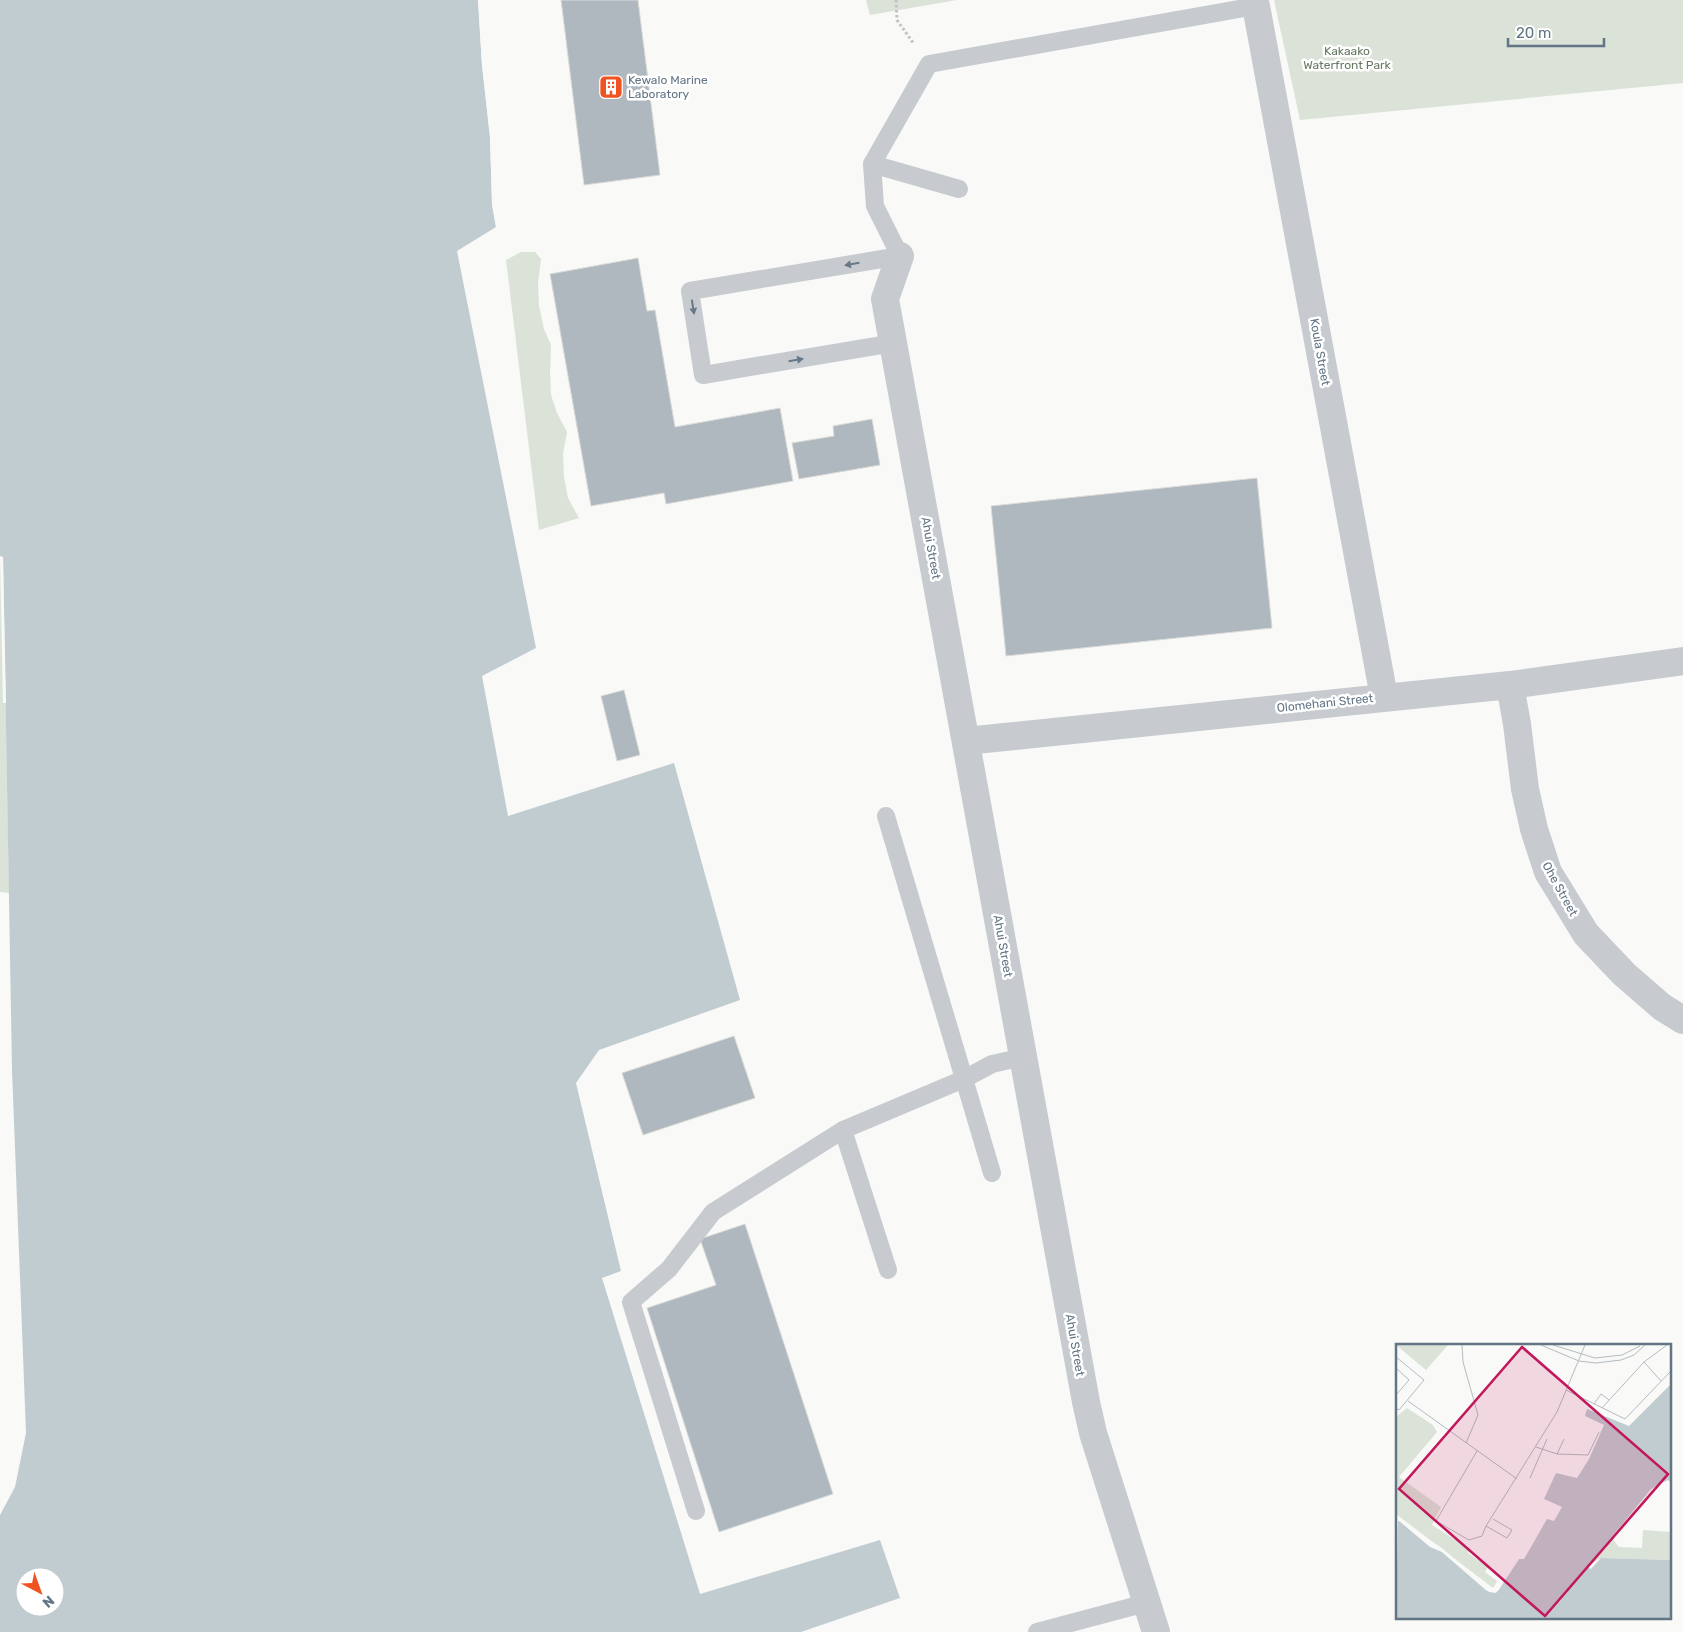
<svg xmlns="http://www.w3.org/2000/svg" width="1683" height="1632" viewBox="0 0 1683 1632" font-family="Rubik,sans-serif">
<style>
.green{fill:#dbe2d7}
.water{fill:#c1ccd1;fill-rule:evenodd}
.pier{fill:#f9f9f7}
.building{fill:#afb8be;stroke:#dbdbd9}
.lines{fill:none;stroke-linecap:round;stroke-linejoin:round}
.path{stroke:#c0c3c5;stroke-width:3;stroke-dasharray:2.5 2.5;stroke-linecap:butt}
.lane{stroke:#c7cbcf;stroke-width:18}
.street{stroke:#c7cbcf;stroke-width:28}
.oneway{fill:#677988}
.labels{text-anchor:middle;stroke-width:5;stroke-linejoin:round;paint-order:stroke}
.park-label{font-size:12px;fill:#667a62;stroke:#fff}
.poi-label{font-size:12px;fill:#627584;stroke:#fff;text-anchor:start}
.street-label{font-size:12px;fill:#627584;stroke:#fff}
.inset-road{fill:none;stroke:#b4bcc2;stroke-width:1}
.view{fill:#c2185b;fill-opacity:0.15;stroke:#c2185b;stroke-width:2.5}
.inset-edge{fill:none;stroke:#627584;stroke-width:2.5}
</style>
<rect width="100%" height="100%" fill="#f9f9f7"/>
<g class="green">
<polygon points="866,0 957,0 870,15"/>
<polygon points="1274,0 1683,0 1683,83 1300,120"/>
<polygon points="521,252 535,252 541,259 538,282 539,306 544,329 551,345 550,372 551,395 557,413 567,432 563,454 564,477 568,498 579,518 539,530 506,260"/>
<polygon points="0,556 3,557 9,893 0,892"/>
</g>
<path class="water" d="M0 0H478L482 65 490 137 492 204 496 227 457 251 536 648 482 676 508 816 674 763 740 1000 599 1050 576 1083 621 1271 602 1278 700 1594 880 1540 900 1598 801 1632H0V1515L15 1487 26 1433 12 1070 3 558 0 556ZM25 1577H55V1607H25Z"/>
<g class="pier">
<polygon points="478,0 481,0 484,65 492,137 494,204 499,228 496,227 492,204 490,137 482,65"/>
<polygon points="0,556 3,557 6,703 3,703"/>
</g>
<g class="building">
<polygon points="561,0 638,0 660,175 584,185"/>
<polygon points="638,258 647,311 655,310 675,427 780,408 793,481 666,504 664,493 591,506 550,274"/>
<polygon points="872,419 880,465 799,479 792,443 834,436 833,426"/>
<polygon points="1257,478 1272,628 1006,656 991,506"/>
<polygon points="624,690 640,755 617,761 601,696"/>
<polygon points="734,1036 755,1098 643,1135 622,1073"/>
<polygon points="745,1224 833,1494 719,1532 647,1308 716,1285 700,1239"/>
</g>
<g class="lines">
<polyline class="path" points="896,0 897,20 914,44"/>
<g class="lane">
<polyline points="872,164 959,189"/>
<polyline points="893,343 703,375 690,291 900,256 875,206 872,164 929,64 1256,6"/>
<polyline points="886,816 992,1173"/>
<polyline points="843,1130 888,1270"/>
<polyline points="696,1511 631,1302 669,1269 713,1212 843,1130 964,1079 992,1064 1023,1057"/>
<polyline points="1037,1632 1146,1603"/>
</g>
<g class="street">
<polyline points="1256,6 1384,697"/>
<polyline points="900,256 885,299 1086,1402 1093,1433 1156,1632"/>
<polyline points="1510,685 1517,724 1525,789 1534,829 1548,872 1586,934 1624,974 1662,1007 1683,1020"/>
<polyline points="966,741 1510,685 1683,661"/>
</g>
</g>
<defs><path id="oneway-solid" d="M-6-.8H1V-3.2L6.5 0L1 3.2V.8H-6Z" transform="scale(1.25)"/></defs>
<g class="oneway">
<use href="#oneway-solid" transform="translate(852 264) rotate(170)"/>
<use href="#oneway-solid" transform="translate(693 307) rotate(81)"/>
<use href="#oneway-solid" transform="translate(796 360) rotate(-9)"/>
</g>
<defs>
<g id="building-square" transform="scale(1.25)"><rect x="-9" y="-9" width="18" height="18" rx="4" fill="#ef5321" stroke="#fff"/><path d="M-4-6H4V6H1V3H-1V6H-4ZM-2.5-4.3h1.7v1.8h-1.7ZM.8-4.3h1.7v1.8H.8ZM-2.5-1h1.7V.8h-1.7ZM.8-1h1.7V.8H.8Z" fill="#fff"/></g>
</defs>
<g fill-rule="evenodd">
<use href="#building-square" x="611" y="87"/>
</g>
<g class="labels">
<g class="park-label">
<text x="1347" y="55">Kakaako<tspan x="1347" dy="14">Waterfront Park</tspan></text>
</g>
<g class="poi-label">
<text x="628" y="84">Kewalo Marine<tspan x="628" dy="14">Laboratory</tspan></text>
</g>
<g class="street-label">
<text transform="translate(1320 352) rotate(80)" y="4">Koula Street</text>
<text transform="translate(931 548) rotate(80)" y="4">Ahui Street</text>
<text transform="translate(1325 703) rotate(-6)" y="4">Olomehani Street</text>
<text transform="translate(1560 889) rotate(61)" y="4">Ohe Street</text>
<text transform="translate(1003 946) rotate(80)" y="4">Ahui Street</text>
<text transform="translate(1075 1345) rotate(80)" y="4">Ahui Street</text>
</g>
</g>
<g transform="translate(1396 1344)">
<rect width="275" height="275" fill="#f9f9f7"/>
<path d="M0 1H52L30 26ZM11 64 37 81 41 88 3 133 45 163 36 181 75 205 72 209 92 223 89 228 101 237 97 244 0 170V73ZM247 186 275 188V216L205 214 191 223 216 194 223 203 246 204Z" fill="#dbe2d7"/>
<path d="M275 40V138L272 136 255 145 191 223 195 225 205 214 275 216V274H0L2 176 34 203 46 208 91 247H102L123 215H128L151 175 158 177 166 163 148 155 160 129 181 134 193 115 208 81 189 72 191 65 233 82Z" fill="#c1ccd1"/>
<path d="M0 174 46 204 94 246 99 247 115 221 123 215 100 249 93 248 44 206 35 203 4 177 0 178Z" fill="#f9f9f7"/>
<path class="inset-road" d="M66 1 67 18 82 71 70 99M145 1 183 17 200 19 225 16 238 11 249 1M157 1 199 14 226 11 244 2M0 13 28 36 3 66 0 64M0 24 13 36 0 51M265 37 248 18 271 1M170 46 229 75 275 27M12 57 121 135M198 60 205 50 213 56M206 64 248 18M140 103 161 110 192 111 203 88M81 107 40 177 73 196 86 192 90 182M161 110 168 95M134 134 151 95M90 182 161 68 189 1M90 182 111 194 116 186 97 175"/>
<path class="view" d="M126 3 272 130 149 272 3 145Z"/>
<rect width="275" height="275" class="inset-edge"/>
</g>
<g transform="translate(40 1592) rotate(139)"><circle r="24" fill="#ffffff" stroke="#c0c8ce"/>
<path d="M0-4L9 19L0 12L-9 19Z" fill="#ef5321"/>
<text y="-8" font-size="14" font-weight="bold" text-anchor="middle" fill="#627584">N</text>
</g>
<path d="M1508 38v8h96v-8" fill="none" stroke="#627584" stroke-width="2.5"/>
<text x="1516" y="38" font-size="15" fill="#627584" stroke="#ffffff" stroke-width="4" paint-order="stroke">20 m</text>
</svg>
